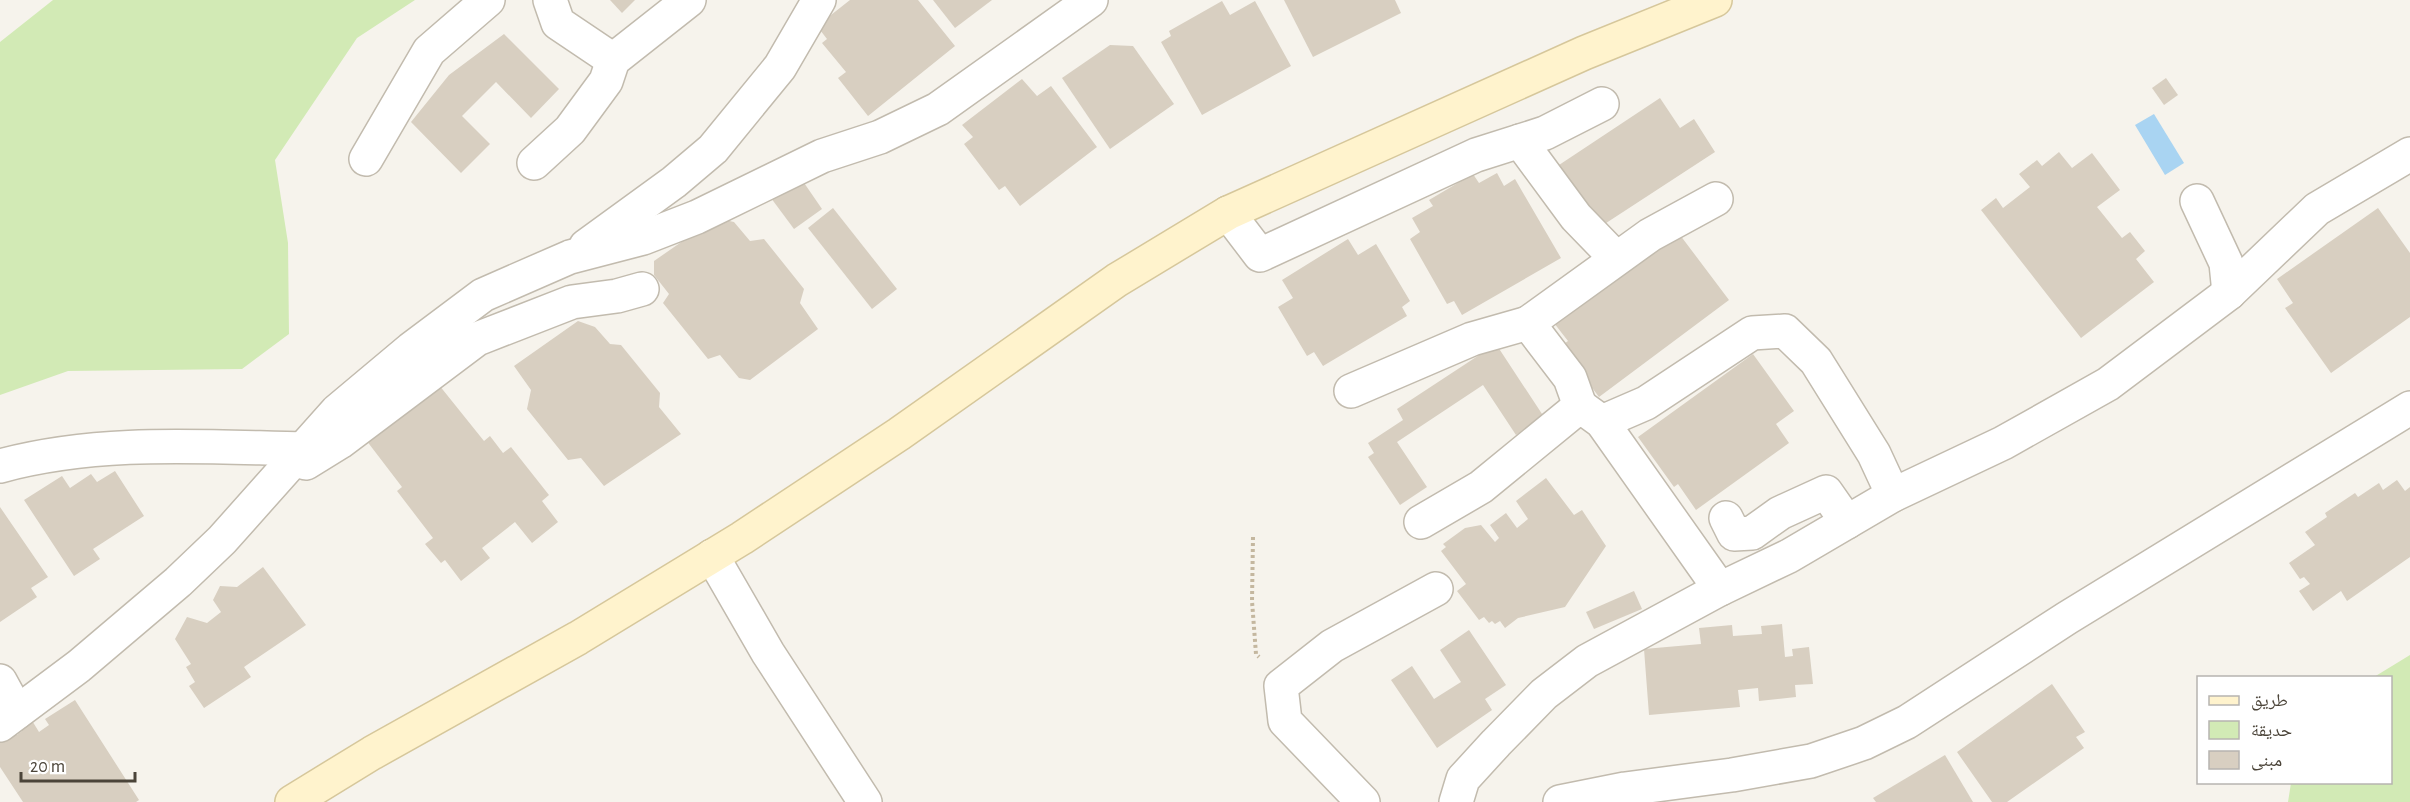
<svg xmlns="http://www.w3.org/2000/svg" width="2410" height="802" viewBox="0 0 2410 802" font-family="'Alegreya Sans','Noto Naskh Arabic',sans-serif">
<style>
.green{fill:#d2eab5}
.water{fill:#a9d4f2}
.building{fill:#d8cfc1}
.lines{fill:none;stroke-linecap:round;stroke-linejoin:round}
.street-casing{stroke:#c2bbae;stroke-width:36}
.secondary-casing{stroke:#d6c79b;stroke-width:36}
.path{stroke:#c4b79f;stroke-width:4;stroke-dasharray:3 3;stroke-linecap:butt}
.street{stroke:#fff;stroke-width:33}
.secondary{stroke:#fff3cd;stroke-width:33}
</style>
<rect width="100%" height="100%" fill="#f6f3ec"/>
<g class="green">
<polygon points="53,0 415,0 357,38 275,160 288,243 289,334 242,369 68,371 0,395 0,42"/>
<polygon points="2410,655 2410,802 2288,802 2291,783 2390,782 2390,678 2374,677"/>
</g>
<polygon class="water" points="2154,114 2184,163 2165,175 2135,125"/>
<g class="building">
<polygon points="610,0 635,0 622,13"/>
<polygon points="850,0 918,0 955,46 868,116 838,78 846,72 822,43 827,39 817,26"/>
<polygon points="933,0 992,0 955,28"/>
<polygon points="1284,0 1395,0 1401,13 1313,57"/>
<polygon points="1222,1 1230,15 1255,1 1291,66 1202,115 1161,42 1171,36 1169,31"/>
<polygon points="504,34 559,89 531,118 496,82 462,116 490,144 461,173 411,122 449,75"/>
<polygon points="1110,45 1133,46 1174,104 1110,149 1062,78"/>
<polygon points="2166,78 2178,95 2164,105 2152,88"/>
<polygon points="1022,79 1037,96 1051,86 1097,147 1020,206 1005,186 999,190 964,144 973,137 962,125"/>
<polygon points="1660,98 1680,128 1694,119 1715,152 1600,227 1559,165"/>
<polygon points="2059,152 2072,168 2092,153 2120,190 2097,207 2122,238 2130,232 2145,251 2136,259 2154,282 2081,338 1981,210 1996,198 2003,208 2030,187 2019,174 2037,160 2042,166"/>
<polygon points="1497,173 1504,186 1515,179 1561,258 1462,315 1454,301 1447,304 1410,239 1420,232 1412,218 1433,206 1429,200 1473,174 1479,183"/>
<polygon points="800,177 822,209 794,229 771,198"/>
<polygon points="833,208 897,289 872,309 808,228"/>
<polygon points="2378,208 2410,253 2410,317 2331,373 2285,308 2293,303 2277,279"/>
<polygon points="716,218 734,222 750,241 764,239 804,289 800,303 818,329 750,380 739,378 720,355 708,359 663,303 669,294 654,275 654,261"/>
<polygon points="1677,231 1729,300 1599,397 1561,346 1568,341 1554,323"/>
<polygon points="1348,239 1358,255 1376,244 1410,301 1402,307 1407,316 1323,366 1314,352 1307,356 1278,307 1293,298 1282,280"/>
<polygon points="578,321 595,327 610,344 621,345 660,393 659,407 681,434 604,486 581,458 568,460 527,409 531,390 514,366"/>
<polygon points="1496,344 1544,417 1516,435 1483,385 1397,442 1427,487 1400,505 1368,457 1374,453 1368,443 1403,420 1397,409"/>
<polygon points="1753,354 1794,411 1776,424 1789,443 1696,510 1678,484 1674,487 1638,437"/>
<polygon points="435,380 484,441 490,436 503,453 511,447 549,495 542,501 558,522 532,543 515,522 482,548 490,558 461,581 445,560 441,563 425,544 433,538 397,491 402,487 363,436"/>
<polygon points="115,471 144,516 93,549 100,559 74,576 24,500 62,476 70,488 91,474 97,482"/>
<polygon points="1546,478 1574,515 1582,510 1606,546 1565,607 1518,618 1505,628 1500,621 1495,624 1492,621 1489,623 1484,617 1479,620 1457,591 1466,584 1441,551 1446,547 1443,544 1465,528 1481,525 1495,542 1499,538 1490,525 1506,513 1517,528 1528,519 1516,501"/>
<polygon points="2397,480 2405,491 2410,487 2410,557 2347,601 2341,591 2313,611 2299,591 2310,584 2304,577 2300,579 2289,563 2315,545 2305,532 2327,517 2325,513 2355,493 2358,497 2379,483 2383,490"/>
<polygon points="0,507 48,577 31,588 37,597 0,622"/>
<polygon points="263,567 306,625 244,667 251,677 204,708 189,686 195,682 186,667 191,664 175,639 187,617 207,623 221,612 213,600 220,586 237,587"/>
<polygon points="1634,591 1642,609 1594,629 1586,612"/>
<polygon points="1782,624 1785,657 1793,656 1792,649 1809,647 1813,684 1795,685 1796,697 1759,701 1758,688 1738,690 1740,707 1649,715 1644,649 1701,644 1699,628 1732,625 1733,636 1762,634 1761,626"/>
<polygon points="1469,630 1506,685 1485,699 1492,710 1437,748 1391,680 1412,666 1434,699 1461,682 1440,650"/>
<polygon points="2052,684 2085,732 2076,737 2084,748 2007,802 1992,802 1957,752"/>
<polygon points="75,700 139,800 136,802 23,802 0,767 0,735 12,727 17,735 22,731 19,727 31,719 39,732 49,725 45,719"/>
<polygon points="1945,755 1973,802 1876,802 1873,798"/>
</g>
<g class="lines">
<g class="street-casing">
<g id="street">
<polyline points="550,0 558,23 613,60"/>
<polyline points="1520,141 1576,217 1608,250"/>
<polyline points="366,159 429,51 488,0"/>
<polyline points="534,163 570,130 606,81 613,60 689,0"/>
<polyline points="2197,201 2226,263 2229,293"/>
<polyline points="1228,213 1260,255 1476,155 1545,133 1602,104"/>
<polyline points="586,246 674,182 713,149 780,67 819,0"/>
<polyline points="1528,323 1650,235 1716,199"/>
<polyline points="1351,391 1472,339 1528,323 1570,378 1580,406"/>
<polyline points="1602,422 1646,403 1752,333 1785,331 1816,361 1874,454 1893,495"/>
<polyline points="306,463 340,442 477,339 572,302 617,296 642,289"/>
<path d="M0 466C100 439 202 447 305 449"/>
<polyline points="1726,518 1734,534 1752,533 1780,513 1826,492 1847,522"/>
<polyline points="1421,522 1481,487 1580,406 1602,422 1720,589"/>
<polyline points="712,556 768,653 865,802"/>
<polyline points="0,681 17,712"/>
<polyline points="0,725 79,666 178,582 222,540 337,411 411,349 483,295 570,257 643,238 697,217 822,156 880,137 938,109 1091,0"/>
<polyline points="1363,802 1285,721 1281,686 1332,646 1436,589"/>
<polyline points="1456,802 1463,779 1496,743 1544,694 1587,661 1720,589 1789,556 1893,495 2003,443 2108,384 2229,293 2317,209 2410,154"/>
<polyline points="1560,802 1625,789 1732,775 1811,761 1864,743 1907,722 2067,618 2410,408"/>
</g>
</g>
<g class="secondary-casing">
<polyline id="secondary" points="292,802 372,753 578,638 742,538 899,434 1117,280 1228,213 1584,53 1715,0"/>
</g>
<polyline class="path" points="1253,537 1252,601 1256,654 1259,657"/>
<use href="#street" class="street"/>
<use href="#secondary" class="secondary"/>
</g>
<rect x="2197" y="676" width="195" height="108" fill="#ffffff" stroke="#b7b4b0" stroke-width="1.5"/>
<rect x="2209" y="696" width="30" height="9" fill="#fff3cd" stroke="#b7b4b0" stroke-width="1.5"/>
<text x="2251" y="706" font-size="18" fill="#4b4439">طريق</text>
<rect x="2209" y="721" width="30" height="18" fill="#d2eab5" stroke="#b7b4b0" stroke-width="1.5"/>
<text x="2251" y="736" font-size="18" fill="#4b4439">حديقة</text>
<rect x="2209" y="751" width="30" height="18" fill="#d8cfc1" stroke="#b7b4b0" stroke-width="1.5"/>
<text x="2251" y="766" font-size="18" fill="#4b4439">مبنى</text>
<path d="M21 772v9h114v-9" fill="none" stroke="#4b4439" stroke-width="3"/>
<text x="30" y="772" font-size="18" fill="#4b4439" stroke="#ffffff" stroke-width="4.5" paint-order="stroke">20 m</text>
</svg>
